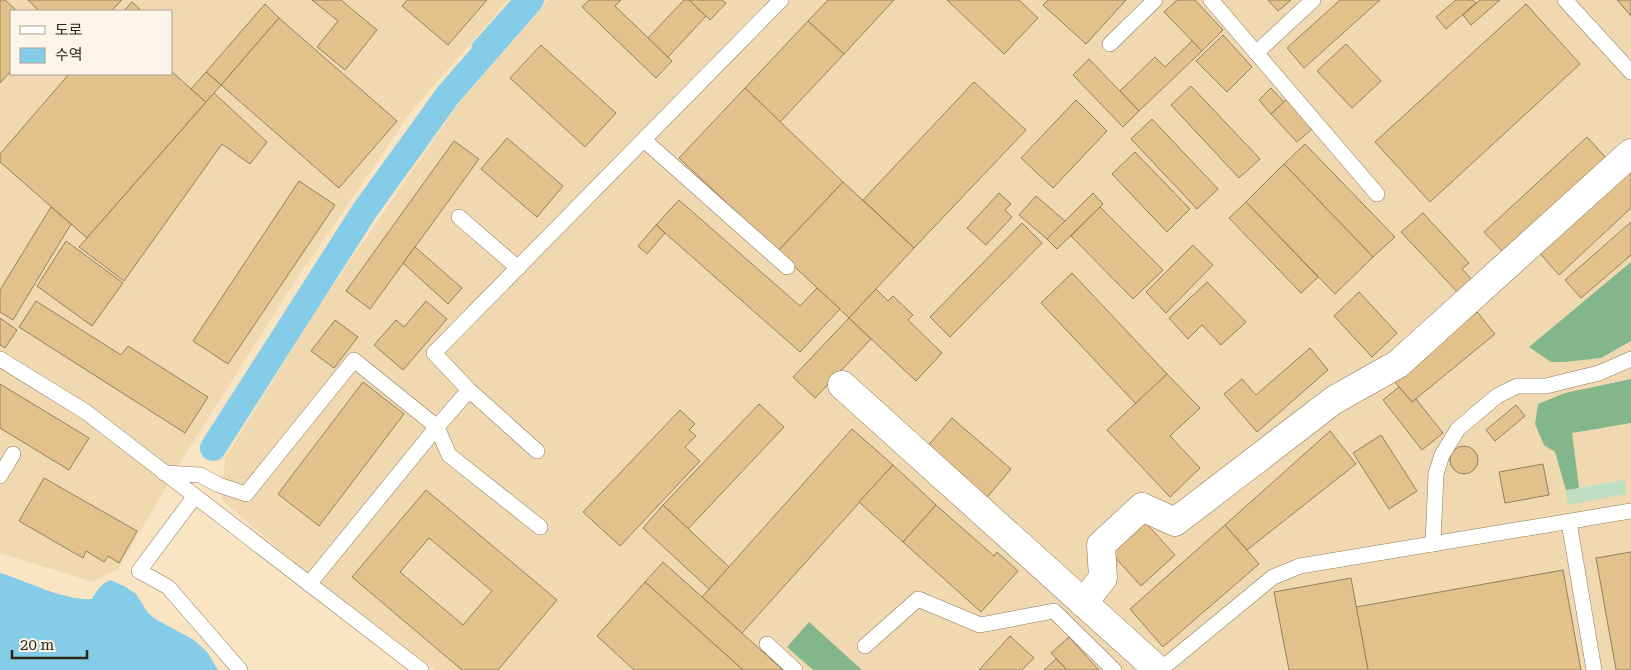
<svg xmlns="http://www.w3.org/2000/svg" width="1631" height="670" viewBox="0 0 1631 670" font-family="'Roboto Serif','Noto Sans KR',serif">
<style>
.built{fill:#f0d9b1;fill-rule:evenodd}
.green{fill:#bfdfc3}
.forest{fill:#84b68b}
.water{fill:#84cce7}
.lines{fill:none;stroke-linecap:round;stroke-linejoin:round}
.canal{stroke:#84cce7;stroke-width:26}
.building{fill:#e2c28a;stroke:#918061;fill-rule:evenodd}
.service-casing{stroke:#8c7a5c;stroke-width:16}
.minor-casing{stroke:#8c7a5c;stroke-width:29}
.service{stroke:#fff;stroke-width:15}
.minor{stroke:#fff;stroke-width:28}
</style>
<rect width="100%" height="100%" fill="#f9e5c4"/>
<g class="built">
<path d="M0 0H508L411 112 290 289 183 458 118 569 93 582 0 553ZM11 11H171V74H11Z"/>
<polygon points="549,0 1631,0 1631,670 434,670 298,566 222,500 225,458 319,306 459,103"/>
</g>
<polygon class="green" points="1624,480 1626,494 1568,505 1566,490"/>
<g class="forest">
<polygon points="1631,262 1631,341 1601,358 1565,362 1551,362 1529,347"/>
<polygon points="1631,379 1631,423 1572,433 1579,488 1566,490 1555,452 1544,445 1535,424 1538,404 1565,393"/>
<polygon points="809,622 862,670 813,670 787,647"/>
</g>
<g class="water">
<polygon points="511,0 545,0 486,67 471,45"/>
<path d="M0 573C27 581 64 601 92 599 97 590 101 584 110 580L124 586 136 594 148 613 157 620 194 640 207 652 218 670H0Z"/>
</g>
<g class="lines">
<polyline class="canal" points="213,448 365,210 448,95 531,0"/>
</g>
<g class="building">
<polygon points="0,0 5,0 17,11 11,11 11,71 0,83"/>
<polygon points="28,0 122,0 111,11 39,11"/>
<polygon points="312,0 341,0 377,30 345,70 317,47 338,21"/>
<polygon points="407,0 487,0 448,45 402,6"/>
<polygon points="589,0 621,0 615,6 672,61 656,78 582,7"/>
<polygon points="684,0 689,0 706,16 668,57 648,38"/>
<polygon points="689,0 722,0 726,3 710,20"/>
<polygon points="828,0 894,0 844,54 808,21"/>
<polygon points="947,0 1019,0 1038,18 1004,54"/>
<polygon points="1048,0 1126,0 1086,44 1043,5"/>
<polygon points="1177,0 1195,0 1223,30 1202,51 1164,12"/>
<polygon points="1268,0 1291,0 1278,11"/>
<polygon points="1340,0 1380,0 1304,68 1287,48"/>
<polygon points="1456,0 1473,0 1476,3 1446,29 1436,17"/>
<polygon points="1480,0 1500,0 1471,25 1463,15"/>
<polygon points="1617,0 1631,0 1631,16"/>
<polygon points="132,2 142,11 124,11"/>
<polygon points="265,4 279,18 221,85 206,72"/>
<polygon points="1526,4 1580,64 1430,202 1375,142"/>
<polygon points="279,18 397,121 339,188 221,85"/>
<polygon points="808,21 844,54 780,122 745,88"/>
<polygon points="1223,35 1252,67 1227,92 1196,61"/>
<polygon points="1192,41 1202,51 1139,111 1120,91 1155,57 1165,67"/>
<polygon points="1346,44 1381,81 1352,108 1317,71"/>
<polygon points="541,45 616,113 585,147 510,78"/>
<polygon points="1089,59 1139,111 1123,127 1073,75"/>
<polygon points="171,71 206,102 87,238 0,162 0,154 69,74 171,74"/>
<polygon points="206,72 221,85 206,102 191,89"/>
<polygon points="974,82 1026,130 914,248 863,200"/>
<polygon points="1191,86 1260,159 1239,178 1171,105"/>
<polygon points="745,88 843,182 778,251 679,158"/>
<polygon points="1271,88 1284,102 1271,114 1259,100"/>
<polygon points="214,93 267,142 250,164 222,144 124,281 79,247"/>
<polygon points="1287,99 1313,128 1297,142 1271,114"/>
<polygon points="1076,100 1107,131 1053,188 1021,158"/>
<polygon points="1152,119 1218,189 1197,209 1131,139"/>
<polygon points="1587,137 1608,160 1505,254 1484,232"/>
<polygon points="507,138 563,186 537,217 481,169"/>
<polygon points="454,141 479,159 370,309 346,291"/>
<polygon points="1305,144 1395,237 1373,257 1284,164"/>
<polygon points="1135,152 1190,209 1167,232 1112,174"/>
<polygon points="1631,163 1631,208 1559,275 1537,250"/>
<polygon points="1284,164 1373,257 1335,294 1246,202"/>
<polygon points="299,181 335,205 228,364 193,341"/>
<polygon points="843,182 914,248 849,318 778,251"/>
<polygon points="999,193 1011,204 1005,210 1012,217 986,245 967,228"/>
<polygon points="1093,193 1103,204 1057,249 1047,239"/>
<polygon points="1036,196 1065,221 1047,239 1019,215"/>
<polygon points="679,200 800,306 817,288 840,309 800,352 656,225"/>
<polygon points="1246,202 1318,277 1301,293 1229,218"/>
<polygon points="51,207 71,224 13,320 0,312 0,290"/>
<polygon points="1100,207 1163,270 1133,299 1071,236"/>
<polygon points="1423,213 1469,263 1462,269 1475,283 1461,296 1401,232"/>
<polygon points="1631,222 1631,255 1581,298 1565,280"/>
<polygon points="1022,223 1042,243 950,337 930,317"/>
<polygon points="656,225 665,233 647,254 638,246"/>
<polygon points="66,241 123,283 92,326 37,286"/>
<polygon points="1193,245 1213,265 1166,313 1146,292"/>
<polygon points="415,247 462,288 448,304 403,263"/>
<polygon points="1072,273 1167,374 1136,404 1041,303"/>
<polygon points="1207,282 1246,322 1221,345 1202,325 1188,339 1169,318"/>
<polygon points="876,289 888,301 893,296 913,315 908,320 942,353 916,381 849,318"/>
<polygon points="1359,292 1397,333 1372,357 1334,316"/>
<polygon points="36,301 121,355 128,346 208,397 185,433 19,327"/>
<polygon points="426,301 447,319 403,370 374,345 396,320 404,327"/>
<polygon points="1477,312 1495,334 1412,402 1394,381"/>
<polygon points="0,318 17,330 5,348 0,345"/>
<polygon points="849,318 871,339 815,398 793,377"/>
<polygon points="335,320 358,337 334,368 311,351"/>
<polygon points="1310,348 1328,370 1257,432 1224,394 1242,379 1256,395"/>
<polygon points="1167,374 1200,408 1170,436 1200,468 1170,497 1107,430"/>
<polygon points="363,382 404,414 319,526 278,494"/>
<polygon points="0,384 89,438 69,470 0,428"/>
<polygon points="1399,387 1412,402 1416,399 1443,433 1422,450 1383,400"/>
<polygon points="759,404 784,427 688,529 663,505"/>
<polygon points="1516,405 1525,416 1495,441 1486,430"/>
<polygon points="680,410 695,424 689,430 696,436 685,447 700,461 620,546 583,512"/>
<polygon points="952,418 1011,469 984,501 924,450"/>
<polygon points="852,429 893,465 742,633 702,597"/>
<polygon points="1330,431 1356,464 1247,550 1225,525"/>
<polygon points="1381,435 1417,491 1389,509 1353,453"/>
<circle cx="1464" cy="460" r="14"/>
<polygon points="1543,464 1549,495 1505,503 1499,472"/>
<polygon points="893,465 936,505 903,542 859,502"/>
<polygon points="44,478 137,531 119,563 108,556 104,562 86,551 83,558 19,521"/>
<path d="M426 490 557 600 498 670H462L352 577ZM429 538 492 591 463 625 400 572Z"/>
<polygon points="663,505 729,567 709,589 643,528"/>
<polygon points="936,505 994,556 997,552 1018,571 981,612 903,542"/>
<polygon points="1145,522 1175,555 1141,586 1111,553"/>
<polygon points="1225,525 1259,564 1163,647 1130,609"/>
<polygon points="1631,552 1631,670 1616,670 1596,558"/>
<polygon points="663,562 702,597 783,670 743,670 645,582"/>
<polygon points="1563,570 1581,670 1368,670 1356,607"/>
<polygon points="1351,578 1368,670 1289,670 1274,592"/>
<polygon points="645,582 743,670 634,670 597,636"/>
<polygon points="1010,636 1034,658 1022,670 979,670"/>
<polygon points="1069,637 1099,670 1067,670 1051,653"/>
<polygon points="1056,659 1067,670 1044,670"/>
</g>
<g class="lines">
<g class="service-casing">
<g id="service">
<polyline points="1211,0 1377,194"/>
<polyline points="1565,0 1631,72"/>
<polyline points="1110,44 1155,0"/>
<polyline points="1256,53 1313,0"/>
<polyline points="644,140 787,267"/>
<polyline points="459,217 518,268"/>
<polyline points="0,359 86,412 421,670"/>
<polyline points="537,451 469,390 434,353 781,0"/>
<polyline points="164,473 200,475 219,485 246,494 354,360 437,427 449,455 540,527"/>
<polyline points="0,476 13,454"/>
<polyline points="195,496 139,571 168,587 240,670"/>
<polyline points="1569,522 1594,670"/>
<polyline points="1433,544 1436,474 1442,455 1458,429 1497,396 1517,386 1546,386 1599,373 1631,359"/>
<polyline points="309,584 437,427 469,390"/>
<polyline points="767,644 795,670"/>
<polyline points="865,646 918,599 980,625 1054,611 1114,670"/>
<polyline points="1160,670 1273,577 1300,566 1631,511"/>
</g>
</g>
<g class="minor-casing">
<g id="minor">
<polyline points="842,385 1158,670"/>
<polyline points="1083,603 1103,578 1101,545 1142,507 1175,522 1334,400 1398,364 1631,153"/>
</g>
</g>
<use href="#service" class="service"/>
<use href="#minor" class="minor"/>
</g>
<rect x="10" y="10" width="162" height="65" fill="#fcf4e7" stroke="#a9a194"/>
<rect x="20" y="26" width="25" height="8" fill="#ffffff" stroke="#a9a194"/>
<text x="55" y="35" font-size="15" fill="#2c2518">도로</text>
<rect x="20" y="48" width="25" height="15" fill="#84cce7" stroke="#a9a194"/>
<text x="55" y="60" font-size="15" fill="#2c2518">수역</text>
<path d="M12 650v8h75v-8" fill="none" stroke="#2c2518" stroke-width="2.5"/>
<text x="20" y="650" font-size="15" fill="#2c2518" stroke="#fcf4e7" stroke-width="4" paint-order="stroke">20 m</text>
</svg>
